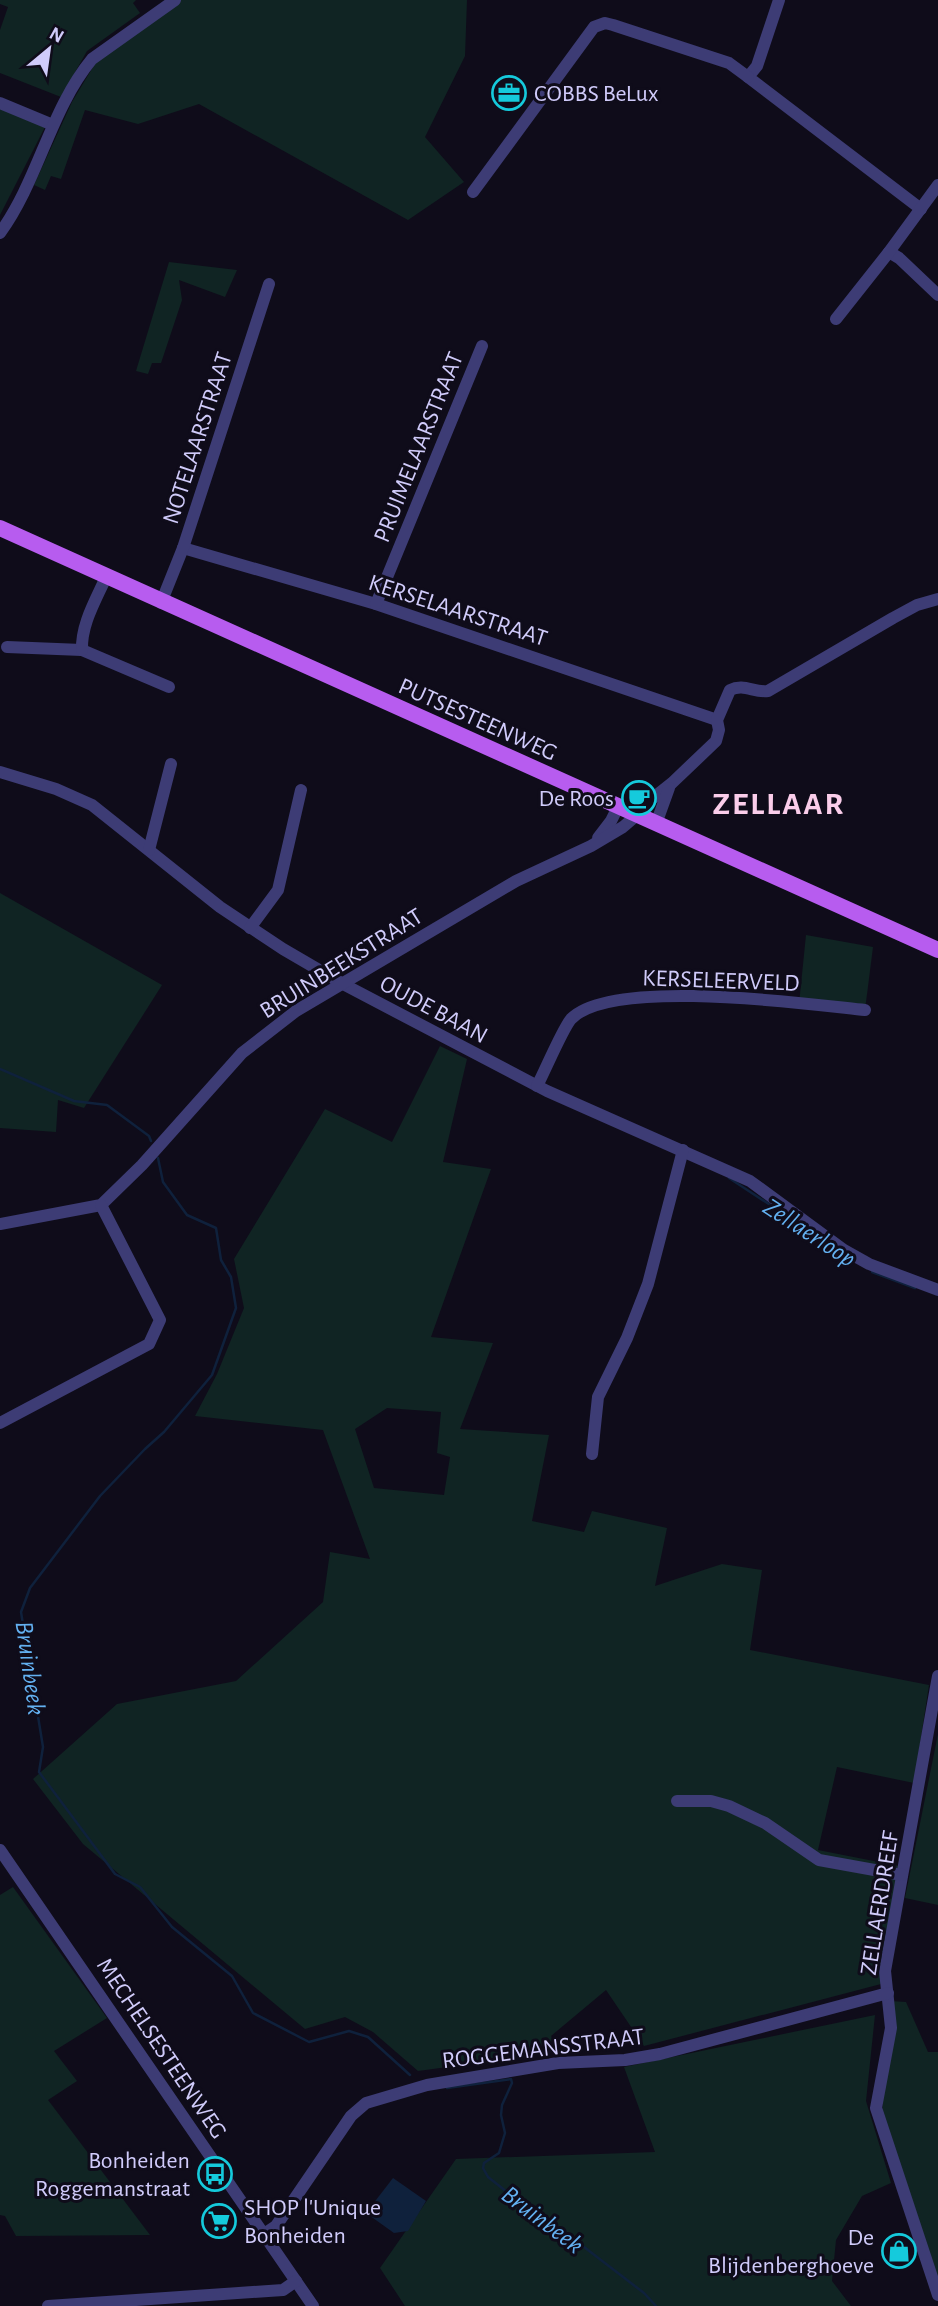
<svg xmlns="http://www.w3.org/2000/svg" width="938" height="2306" viewBox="0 0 938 2306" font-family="'Alegreya Sans',sans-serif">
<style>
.green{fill:#102423;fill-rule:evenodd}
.water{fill:#0f213c}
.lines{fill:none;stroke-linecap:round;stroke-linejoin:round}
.stream{stroke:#0f213c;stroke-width:2.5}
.minor{stroke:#3d3c75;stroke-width:12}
.major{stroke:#b75cef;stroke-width:16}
.labels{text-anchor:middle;stroke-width:6;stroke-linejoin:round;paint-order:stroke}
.poi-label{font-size:24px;fill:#d0cbfa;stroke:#0f0c1a;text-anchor:end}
.street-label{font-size:24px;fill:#d0cbfa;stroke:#0f0c1a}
.water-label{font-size:26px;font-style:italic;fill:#63b0f0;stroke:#0f0c1a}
.district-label{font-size:32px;font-weight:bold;letter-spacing:2px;fill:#facdea;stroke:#0f0c1a}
</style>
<rect width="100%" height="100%" fill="#0f0c1a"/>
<g class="green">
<polygon points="0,0 136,0 133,3 140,13 87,51 61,97 0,73 0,30 8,7 0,4"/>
<polygon points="181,0 467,0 465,56 425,137 464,182 408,220 199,104 138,124 85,110 61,179 51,176 45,190 34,185 72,102 96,62"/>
<polygon points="0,107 45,127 0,215"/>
<polygon points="169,262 237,270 225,297 179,280 182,300 161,363 152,363 148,374 136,371"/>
<polygon points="0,893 162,985 84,1108 58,1100 56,1132 0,1128"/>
<polygon points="806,935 873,947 865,1010 799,1004"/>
<path d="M440 1046 467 1059 443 1162 491 1169 431 1337 493 1343 460 1429 549 1435 532 1521 584 1532 592 1511 667 1528 655 1586 722 1564 762 1570 750 1650 929 1685 914 1783 837 1767 818 1850 899 1866 881 1984 644 2046 606 1990 551 2036 559 2052 418 2071 373 2032 345 2017 305 2029 83 1844 33 1779 117 1704 236 1681 323 1602 330 1552 370 1559 323 1430 195 1416 217 1374 244 1308 234 1259 325 1109 392 1142ZM387 1408 441 1412 437 1453 450 1457 444 1495 374 1488 355 1429Z"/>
<polygon points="938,1734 938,1905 905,1898"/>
<polygon points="13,1887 107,2018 54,2051 77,2081 48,2100 150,2235 16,2236 5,2216 0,2215 0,1895"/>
<polygon points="890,2001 906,2002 928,2052 938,2052 938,2279 882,2113"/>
<polygon points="875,2015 866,2101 891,2183 862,2196 836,2240 832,2281 851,2306 405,2306 380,2268 456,2159 655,2152 624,2067"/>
</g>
<polygon class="water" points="393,2178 426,2201 408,2231 394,2233 366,2213"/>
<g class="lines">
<g class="stream">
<polyline points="0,1069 74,1101 107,1105 149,1136 151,1141"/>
<polyline points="158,1158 163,1182 187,1215 216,1228 221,1260 231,1277 236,1308 212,1375 164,1432 145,1449 100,1496 30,1588 21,1612 43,1747 39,1772 115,1874 140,1887 172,1927 232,1976 253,2013 309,2042 349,2031 368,2037 410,2075"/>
<polyline points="729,1178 781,1212 823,1245 839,1253"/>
<polyline points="872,1272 915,1288"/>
<polyline points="447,2088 511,2079 512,2083 502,2105 501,2115 505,2133 499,2153 484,2163 483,2168 488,2177 555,2230 584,2247 644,2293 656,2306"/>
</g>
<g class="minor">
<polyline points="779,0 757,66 748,77 921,209"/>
<polyline points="0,103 53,125"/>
<polyline points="473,192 594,27 605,23 613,25 729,63 748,77"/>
<path d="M0 233C39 179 50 110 92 59L175 0"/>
<polyline points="889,252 899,258 938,295"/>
<polyline points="836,319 889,252 938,185"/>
<polyline points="183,548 376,604 717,720"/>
<polyline points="161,603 183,548 269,284"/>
<polyline points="376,604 482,346"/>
<polyline points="7,647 82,650 169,687"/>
<path d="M82 650C81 624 96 600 106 577"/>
<polyline points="0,772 56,789 92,805 220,907 283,949 343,984 547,1091 750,1181 844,1250 869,1264 938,1290"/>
<path d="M633 814 672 783 716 741 719 730 717 720 730 690C744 683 754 693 768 691L893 618 917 605 938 599"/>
<polyline points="656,824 669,788"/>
<polyline points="598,838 611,821 618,807"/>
<polyline points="149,850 171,764"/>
<polyline points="250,928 278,890 301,790"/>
<path d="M537 1086C545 1071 562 1030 571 1019 611 977 807 1004 865 1010"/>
<polyline points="0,1224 101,1205 142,1165 242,1053 296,1011 516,881 591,846 623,827 637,815"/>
<polyline points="0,1423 149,1344 160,1320 101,1205"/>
<polyline points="592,1454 598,1397 627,1338 648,1284 683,1150"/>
<polyline points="938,1676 885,1971 891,2028 876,2108 938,2295"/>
<polyline points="677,1801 711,1801 729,1806 765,1823 819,1860 902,1875"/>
<polyline points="0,1850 313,2306"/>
<polyline points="264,2234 276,2226 351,2116 366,2103 427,2085 558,2063 625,2060 660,2054 888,1993"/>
<polyline points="48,2306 283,2290 296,2281"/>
</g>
<polyline class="major" points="0,528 938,950"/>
</g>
<defs>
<g id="office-ring" transform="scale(1.75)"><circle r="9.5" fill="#0f0c1a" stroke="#15cadc" stroke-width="1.5"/><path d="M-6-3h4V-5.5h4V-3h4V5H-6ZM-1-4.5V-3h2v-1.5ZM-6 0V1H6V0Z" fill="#15cadc"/></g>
<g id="cafe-ring" transform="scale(1.75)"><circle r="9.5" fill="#0f0c1a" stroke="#15cadc" stroke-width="1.5"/><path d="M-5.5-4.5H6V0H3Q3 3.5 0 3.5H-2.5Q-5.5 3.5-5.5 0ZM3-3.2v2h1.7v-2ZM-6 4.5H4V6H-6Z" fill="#15cadc"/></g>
<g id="bus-ring" transform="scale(1.75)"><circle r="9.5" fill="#0f0c1a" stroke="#15cadc" stroke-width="1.5"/><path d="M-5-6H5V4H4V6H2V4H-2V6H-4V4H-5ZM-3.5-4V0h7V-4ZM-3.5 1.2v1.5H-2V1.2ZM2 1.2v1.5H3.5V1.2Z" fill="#15cadc"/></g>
<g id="supermarket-ring" transform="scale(1.75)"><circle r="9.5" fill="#0f0c1a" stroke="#15cadc" stroke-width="1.5"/><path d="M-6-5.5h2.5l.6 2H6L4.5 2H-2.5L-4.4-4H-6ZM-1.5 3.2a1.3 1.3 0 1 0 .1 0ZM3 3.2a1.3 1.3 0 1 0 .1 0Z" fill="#15cadc"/></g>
<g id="shop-ring" transform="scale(1.75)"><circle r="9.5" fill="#0f0c1a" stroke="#15cadc" stroke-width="1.5"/><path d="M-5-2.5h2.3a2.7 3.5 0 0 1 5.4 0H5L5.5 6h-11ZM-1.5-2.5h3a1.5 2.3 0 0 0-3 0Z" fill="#15cadc"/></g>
</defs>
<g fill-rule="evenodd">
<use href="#office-ring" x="509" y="93"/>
<use href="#cafe-ring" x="639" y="798"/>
<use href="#bus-ring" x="215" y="2174"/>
<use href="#supermarket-ring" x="219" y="2221"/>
<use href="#shop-ring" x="899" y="2251"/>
</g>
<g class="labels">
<g class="poi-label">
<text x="534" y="101" text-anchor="start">COBBS BeLux</text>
<text x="614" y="806">De Roos</text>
<text x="190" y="2168">Bonheiden<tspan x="190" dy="28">Roggemanstraat</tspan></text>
<text x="244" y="2215" text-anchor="start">SHOP l'Unique<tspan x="244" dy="28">Bonheiden</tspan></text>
<text x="874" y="2245">De<tspan x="874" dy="28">Blijdenberghoeve</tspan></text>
</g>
<g class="street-label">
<text transform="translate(197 438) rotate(-72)" y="8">NOTELAARSTRAAT</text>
<text transform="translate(418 447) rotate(-68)" y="8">PRUIMELAARSTRAAT</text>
<text transform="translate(458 610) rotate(18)" y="8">KERSELAARSTRAAT</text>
<text transform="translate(478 719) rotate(24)" y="8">PUTSESTEENWEG</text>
<text transform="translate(341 963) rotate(-32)" y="8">BRUINBEEKSTRAAT</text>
<text transform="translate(721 980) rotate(2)" y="8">KERSELEERVELD</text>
<text transform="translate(434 1009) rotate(28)" y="8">OUDE BAAN</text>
<text transform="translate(879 1903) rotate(-81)" y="8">ZELLAERDREEF</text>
<text transform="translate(162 2048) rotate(56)" y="8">MECHELSESTEENWEG</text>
<text transform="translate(543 2048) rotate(-7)" y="8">ROGGEMANSSTRAAT</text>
</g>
<g class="water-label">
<text transform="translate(810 1232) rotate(33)" y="9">Zellaerloop</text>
<text transform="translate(31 1668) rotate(82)" y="9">Bruinbeek</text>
<text transform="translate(543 2219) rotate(37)" y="9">Bruinbeek</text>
</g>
<g class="district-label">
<text x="779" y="814">ZELLAAR</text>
</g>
</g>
<g transform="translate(49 49) rotate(29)" stroke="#0f0c1a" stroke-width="5" paint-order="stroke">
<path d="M0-5L12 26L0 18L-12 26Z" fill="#d0cbfa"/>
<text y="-10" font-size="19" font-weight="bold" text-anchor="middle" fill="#d0cbfa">N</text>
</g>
</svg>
